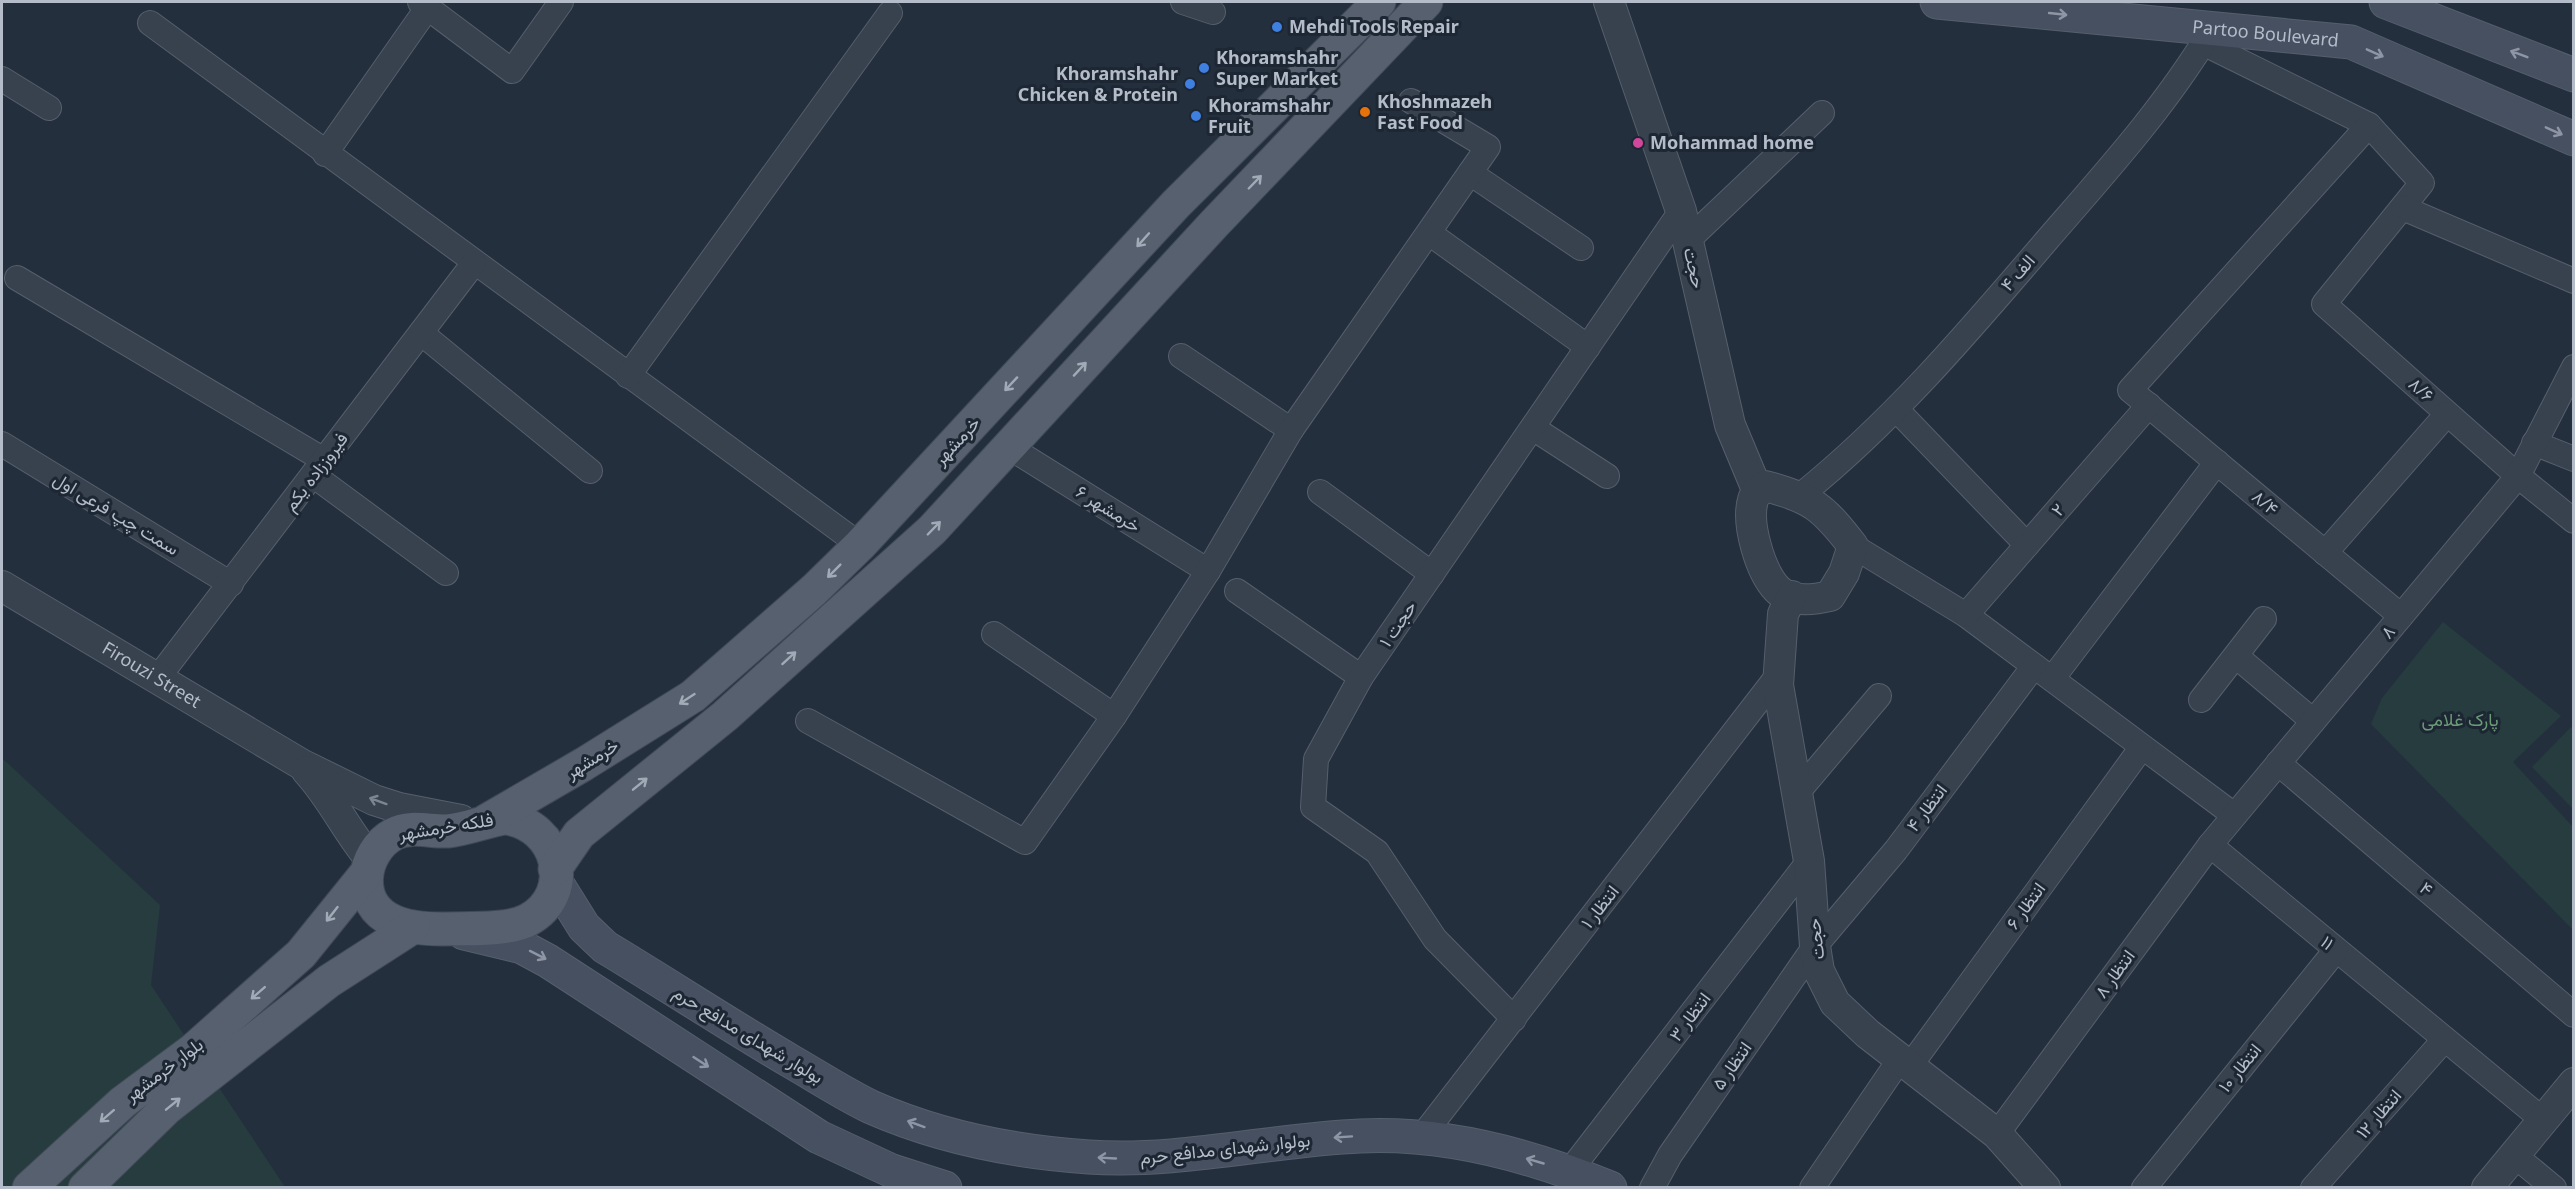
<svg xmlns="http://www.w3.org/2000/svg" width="2575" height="1189" viewBox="0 0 2575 1189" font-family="'Noto Sans',Vazirmatn,sans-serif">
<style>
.green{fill:#263c3f}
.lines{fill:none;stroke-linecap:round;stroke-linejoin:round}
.minor-casing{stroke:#565f6c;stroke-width:26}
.tertiary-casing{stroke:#565f6c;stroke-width:32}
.secondary-casing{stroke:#565f6c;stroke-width:35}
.primary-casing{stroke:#414a57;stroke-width:35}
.minor{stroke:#38414e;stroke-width:24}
.tertiary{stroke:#38414e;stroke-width:30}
.secondary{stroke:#465061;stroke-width:33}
.primary{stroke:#56606e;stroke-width:33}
.oneway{stroke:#8e96a5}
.oneway2{stroke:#a1aab7}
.oneway3{stroke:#7c8592}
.shop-dot{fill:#3f7fe0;stroke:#1d2633;stroke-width:2}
.food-dot{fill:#e8710a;stroke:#1d2633;stroke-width:2}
.hotel-dot{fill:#d1479c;stroke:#1d2633;stroke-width:2}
.labels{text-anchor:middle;stroke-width:6;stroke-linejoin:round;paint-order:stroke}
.poi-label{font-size:18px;font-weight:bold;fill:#b4bcc9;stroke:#1d2633;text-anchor:start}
.street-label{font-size:18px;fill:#b4bcc9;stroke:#1d2633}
.park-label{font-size:18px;fill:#6b9a76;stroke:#1d2633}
</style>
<rect width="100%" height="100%" fill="#242f3e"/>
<g class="green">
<polygon points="2443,622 2561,716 2513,762 2573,827 2573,930 2371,724 2382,698"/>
<polygon points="2571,727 2574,730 2573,809 2532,767"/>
<polygon points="2,758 160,905 151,985 285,1187 2,1187"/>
</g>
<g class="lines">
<g class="minor-casing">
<g id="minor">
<polyline points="420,2 512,71 561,2"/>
<polyline points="1183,2 1213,12"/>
<polyline points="150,23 860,545"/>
<polyline points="2203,43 2369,125 2422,183 2324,304 2518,476 2574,521"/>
<polyline points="2,79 49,108"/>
<polyline points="2369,125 2130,390 2401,616"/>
<polyline points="325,154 428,7"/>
<polyline points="1470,173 1581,248"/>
<polyline points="2403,208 2574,281"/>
<polyline points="1429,233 1588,347"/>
<polyline points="1688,240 1822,113"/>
<polyline points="17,278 324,460"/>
<polyline points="421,333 590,471"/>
<polyline points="1181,356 1291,430"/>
<polyline points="628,376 890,13"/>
<polyline points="1896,409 2027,545"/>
<polyline points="1533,428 1607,476"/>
<polyline points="2534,443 2574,459"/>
<polyline points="2,444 231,584"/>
<polyline points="1009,447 1208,571"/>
<polyline points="313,475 446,573"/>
<polyline points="1320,492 1432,574"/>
<path d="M1801 495C1894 420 1970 330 2047 240 2105 173 2165 107 2210 32"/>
<polyline points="1853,546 1966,615 2234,815"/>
<polyline points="2325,553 2447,414"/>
<polyline points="1237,591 1361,677"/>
<polyline points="1966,615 2149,405"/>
<polyline points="994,634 1114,716"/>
<polyline points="2236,656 2313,721"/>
<polyline points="157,679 474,263"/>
<polyline points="2052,679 2217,462"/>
<polyline points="2201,700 2264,619"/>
<polyline points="808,721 1025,842 1114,716 1208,571 1291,430 1488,147 1411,101"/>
<polyline points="2278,763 2574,1015"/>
<polyline points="1797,793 1879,696"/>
<polyline points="2210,845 2543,1120"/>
<polyline points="1514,1019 1435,939 1377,852 1313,807 1316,759 1361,677 1681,211"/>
<polyline points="1910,1066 2142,747"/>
<polyline points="1997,1134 2210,845 2518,476 2574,367"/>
<polyline points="1420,1139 1779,674"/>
<polyline points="2514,1155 2554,1188"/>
<polyline points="1569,1172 1809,861"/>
<polyline points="1652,1188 1670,1155 1815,946 1896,850 2034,666"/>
<polyline points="1812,1188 1900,1059"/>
<polyline points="2144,1188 2336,950"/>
<polyline points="2313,1188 2444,1040"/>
</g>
</g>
<g class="tertiary-casing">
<g id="tertiary">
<polyline points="1609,2 1681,211 1730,425 1758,492"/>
<path d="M1765 486C1812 498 1823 507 1853 546L1844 573 1830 596C1813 600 1790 603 1777 589 1760 571 1746 523 1753 500 1754 494 1760 490 1765 486Z"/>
<path id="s1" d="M2 586 301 764 374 800 399 808 461 820"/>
<polyline points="1792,596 1783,614 1778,685 1809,861 1815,946 1819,971 1835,1003 1868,1034 1997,1134 2045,1188"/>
<path d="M307 771C332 798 347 832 371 860"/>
<polyline points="2487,1188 2574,1083"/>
</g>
</g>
<g class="secondary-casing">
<g id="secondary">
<path id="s2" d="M1937 2 2351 42 2574 139"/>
<polyline points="2386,2 2574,75"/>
<path d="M556 882 584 927 605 947C668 985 729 1025 792 1062 818 1077 844 1094 871 1107 939 1137 1015 1152 1089 1157 1181 1163 1269 1140 1360 1136 1444 1132 1533 1156 1610 1188"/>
<polyline points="464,933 522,947 548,961 819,1137 892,1171 945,1188"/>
</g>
</g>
<g class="primary-casing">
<g id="primary">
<path d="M505 818C560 825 576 894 528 920 507 931 465 928 442 929 426 929 408 928 393 921 354 904 361 852 394 834 411 825 430 832 448 831 467 829 486 821 505 818Z"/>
<polyline points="486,821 584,764 693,696 814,590 860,545 1176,204 1379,2"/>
<polyline points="555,869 579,834 725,716 932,530 1214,224 1426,2"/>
<polyline points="29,1188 123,1102 193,1050 301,954 364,876"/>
<polyline points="85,1188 167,1108 329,981 413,927"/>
</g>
</g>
<use href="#minor" class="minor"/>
<use href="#tertiary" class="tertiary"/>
<use href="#secondary" class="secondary"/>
<use href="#primary" class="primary"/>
</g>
<defs><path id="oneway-shaft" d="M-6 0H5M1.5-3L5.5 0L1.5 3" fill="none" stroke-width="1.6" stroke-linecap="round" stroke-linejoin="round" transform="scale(1.5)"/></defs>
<g class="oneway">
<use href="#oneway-shaft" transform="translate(2058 14) rotate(6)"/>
<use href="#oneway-shaft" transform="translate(2375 53) rotate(24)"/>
<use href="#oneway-shaft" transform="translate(2519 54) rotate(-159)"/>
<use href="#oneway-shaft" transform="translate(2554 131) rotate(24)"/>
<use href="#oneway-shaft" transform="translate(538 955) rotate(27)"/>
<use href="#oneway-shaft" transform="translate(701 1062) rotate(33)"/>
<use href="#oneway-shaft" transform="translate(916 1124) rotate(-160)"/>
<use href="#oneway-shaft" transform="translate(1343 1137) rotate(176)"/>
<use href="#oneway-shaft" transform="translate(1107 1158) rotate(-177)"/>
<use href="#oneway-shaft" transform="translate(1535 1161) rotate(-164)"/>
</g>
<g class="oneway2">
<use href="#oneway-shaft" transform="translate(1255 182) rotate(-46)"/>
<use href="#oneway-shaft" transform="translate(1143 240) rotate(132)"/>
<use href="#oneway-shaft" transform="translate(1080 369) rotate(-47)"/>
<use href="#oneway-shaft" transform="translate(1011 384) rotate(133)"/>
<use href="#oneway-shaft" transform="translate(934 528) rotate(-46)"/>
<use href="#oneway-shaft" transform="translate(834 571) rotate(135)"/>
<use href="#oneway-shaft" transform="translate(789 658) rotate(-42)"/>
<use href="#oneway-shaft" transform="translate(687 699) rotate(147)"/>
<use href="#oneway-shaft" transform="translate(640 784) rotate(-39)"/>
<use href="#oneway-shaft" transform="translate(332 914) rotate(128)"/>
<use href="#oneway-shaft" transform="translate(258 993) rotate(139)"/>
<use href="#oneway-shaft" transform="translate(173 1104) rotate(-39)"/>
<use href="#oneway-shaft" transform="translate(107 1116) rotate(139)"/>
</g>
<use class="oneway3" href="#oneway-shaft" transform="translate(378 801) rotate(-160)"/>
<g class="shop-dot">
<circle cx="1277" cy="27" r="6"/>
<circle cx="1204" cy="68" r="6"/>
<circle cx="1190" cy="84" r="6"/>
<circle cx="1196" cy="116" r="6"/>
</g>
<circle class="food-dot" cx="1365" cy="112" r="6"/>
<circle class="hotel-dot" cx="1638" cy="143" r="6"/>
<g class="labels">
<g class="poi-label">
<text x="1289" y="33">Mehdi Tools Repair</text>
<text x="1216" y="64">Khoramshahr<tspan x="1216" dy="21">Super Market</tspan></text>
<text x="1178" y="80" text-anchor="end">Khoramshahr<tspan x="1178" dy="21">Chicken &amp; Protein</tspan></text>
<text x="1377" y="108">Khoshmazeh<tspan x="1377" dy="21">Fast Food</tspan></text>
<text x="1208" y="112">Khoramshahr<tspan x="1208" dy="21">Fruit</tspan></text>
<text x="1650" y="149">Mohammad home</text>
</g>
<g class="street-label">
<text dy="6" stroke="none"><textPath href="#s2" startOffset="330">Partoo Boulevard</textPath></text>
<text transform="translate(1694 268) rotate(77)" y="6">حجت</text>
<text transform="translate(2018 273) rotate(-49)" y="6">۴ الف</text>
<text transform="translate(2421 390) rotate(42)" y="6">۸/۶</text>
<text transform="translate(957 441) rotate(-47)" y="6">خرمشهر</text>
<text transform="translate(316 472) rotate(-53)" y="6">فیروززاده یکم</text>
<text transform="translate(2265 503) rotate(40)" y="6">۸/۴</text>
<text transform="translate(1108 509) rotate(32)" y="6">خرمشهر ۶</text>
<text transform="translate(2058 510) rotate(-49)" y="6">۲</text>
<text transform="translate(116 514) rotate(31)" y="6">سمت چپ فرعی اول</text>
<text transform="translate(1398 624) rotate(-56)" y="6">حجت ۱</text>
<text transform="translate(2388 632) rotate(-50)" y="6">۸</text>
<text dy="6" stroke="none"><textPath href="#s1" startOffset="174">Firouzi Street</textPath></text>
<text transform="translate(592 759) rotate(-32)" y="6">خرمشهر</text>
<text transform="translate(1927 808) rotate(-53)" y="6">انتظار ۴</text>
<text transform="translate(446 827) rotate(-9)" y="6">فلکه خرمشهر</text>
<text transform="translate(2426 889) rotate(40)" y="6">۴</text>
<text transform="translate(2026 906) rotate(-54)" y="6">انتظار ۶</text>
<text transform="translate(1600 907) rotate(-52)" y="6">انتظار ۱</text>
<text transform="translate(1816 939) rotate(-97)" y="6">حجت</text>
<text transform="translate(2327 943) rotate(40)" y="6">۱۱</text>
<text transform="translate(2115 974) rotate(-54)" y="6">انتظار ۸</text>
<text transform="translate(1690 1017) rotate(-53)" y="6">انتظار ۳</text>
<text transform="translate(748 1035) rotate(31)" y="6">بولوار شهدای مدافع حرم</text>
<text transform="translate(1732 1066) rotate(-55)" y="6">انتظار ۵</text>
<text transform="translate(2240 1068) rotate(-51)" y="6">انتظار ۱۰</text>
<text transform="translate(164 1070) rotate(-37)" y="6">بلوار خرمشهر</text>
<text transform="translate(2379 1114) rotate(-49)" y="6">انتظار ۱۲</text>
<text transform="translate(1225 1149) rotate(-6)" y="6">بولوار شهدای مدافع حرم</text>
</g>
<g class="park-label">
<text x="2460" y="726">پارک غلامی</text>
</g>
</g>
<rect width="2575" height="1189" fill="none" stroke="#b4bcc9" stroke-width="6"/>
</svg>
